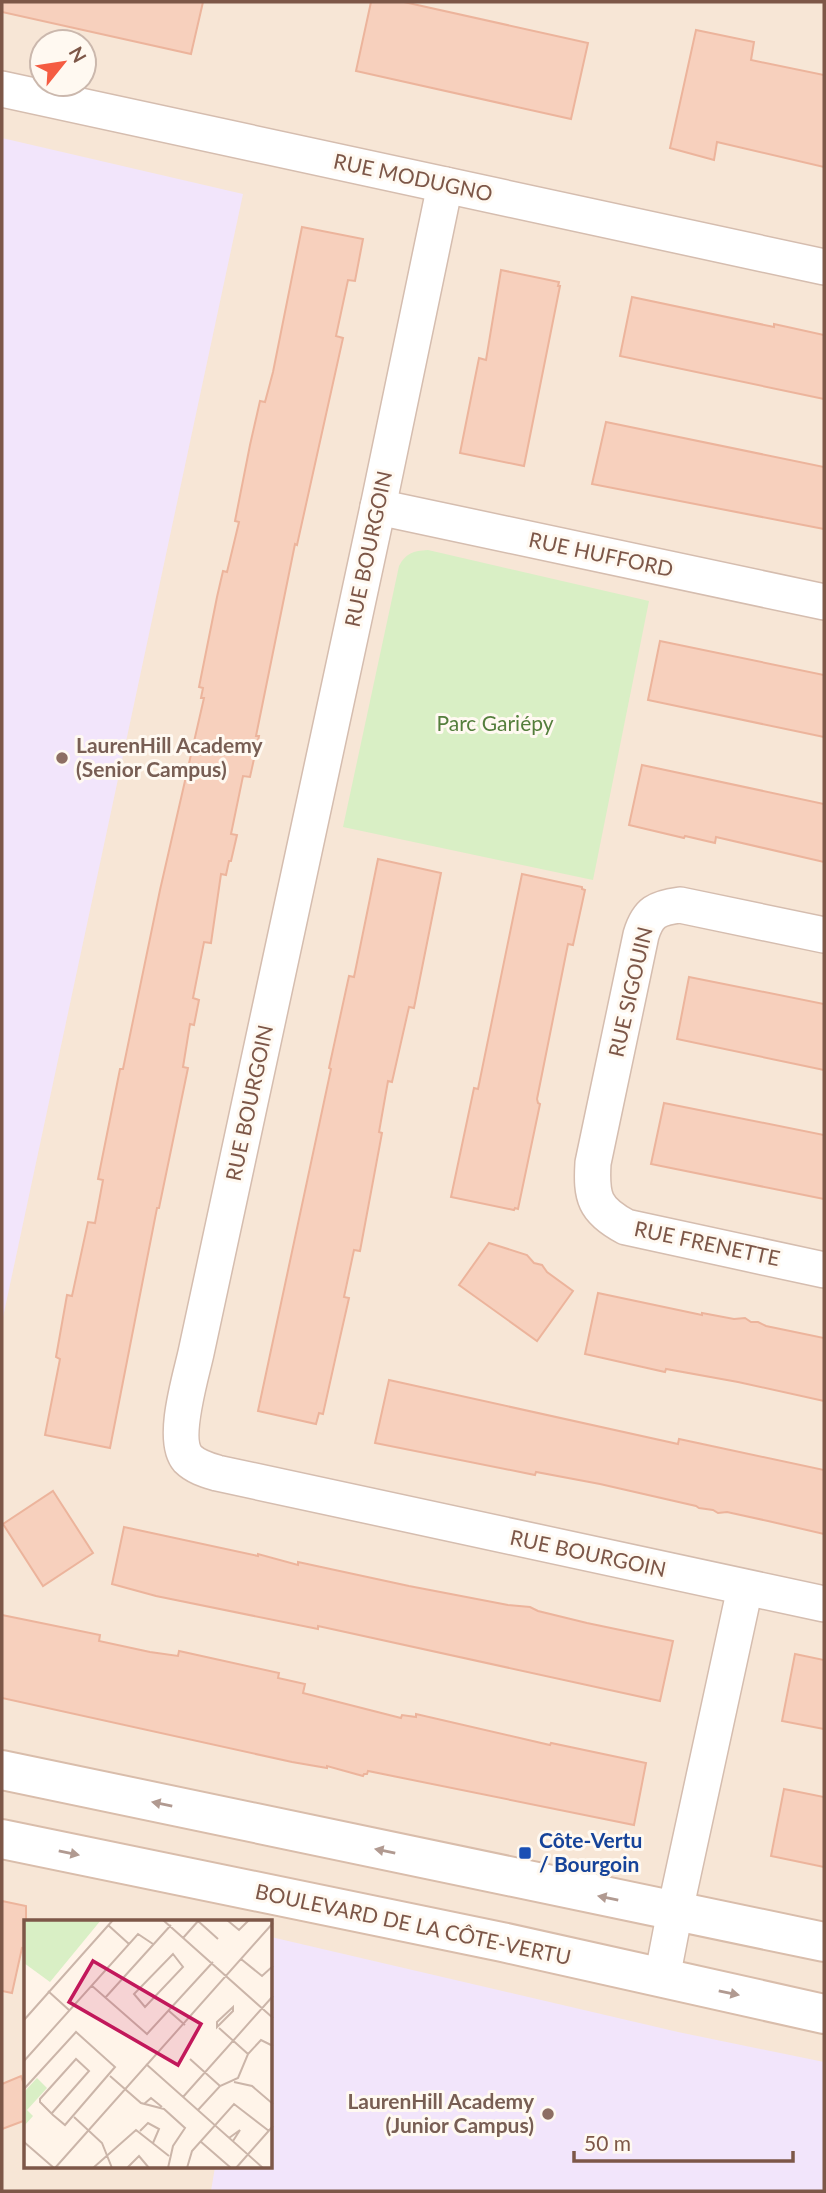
<svg xmlns="http://www.w3.org/2000/svg" width="826" height="2193" viewBox="0 0 826 2193" font-family="Lato,sans-serif">
<style>
.residential{fill:#f7e6d6;fill-rule:evenodd}
.education{fill:#f2e5fb}
.park{fill:#d9efc5}
.building{fill:#f7d0bd;stroke:#ecb49c;stroke-width:2}
.lines{fill:none;stroke-linecap:round;stroke-linejoin:round}
.minor-casing{stroke:#d5bdaf;stroke-width:38}
.secondary-casing{stroke:#d9bdab;stroke-width:42}
.minor{stroke:#fff;stroke-width:35}
.secondary{stroke:#fff;stroke-width:38}
.oneway{fill:#b19a91}
.education-dot{fill:#8d6e63;stroke:#fff9f1;stroke-width:2.5}
.transit-dot{fill:#1a4fb4;stroke:#fff9f1;stroke-width:2.5}
.labels{text-anchor:middle;stroke-width:6;stroke-linejoin:round;paint-order:stroke}
.street-label{font-size:21px;fill:#7d5748;stroke:#fff9f1}
.park-label{font-size:21px;fill:#547e3c;stroke:#fff9f1}
.education-label{font-size:21px;font-weight:bold;fill:#785e54;stroke:#fff9f1;text-anchor:start}
.transit-label{font-size:21px;font-weight:bold;fill:#164399;stroke:#fff9f1;text-anchor:start}
.inset-road{fill:none;stroke:#cbb5a9;stroke-width:2}
.view{fill:#c2185b;fill-opacity:0.15;stroke:#c2185b;stroke-width:3.5}
.inset-edge{fill:none;stroke:#7d5748;stroke-width:3.5}
</style>
<rect width="100%" height="100%" fill="#fff4e9"/>
<path class="residential" d="M2 2H824V2191H2ZM42 42H84V84H42ZM26 1922H271V2167H26Z"/>
<g class="education">
<polygon points="2,138 243,194 2,1322"/>
<polygon points="271,1937 678,2032 824,2062 824,2191 211,2191 215,2167 271,2167"/>
</g>
<path class="park" d="M428 550 649 601 593 880 343 827 399 566C406 553 413 551 428 550Z"/>
<g class="building">
<polygon points="2,2 203,2 191,54 2,12"/>
<polygon points="371,2 404,2 588,43 571,119 356,71"/>
<polygon points="696,30 754,42 751,60 824,75 824,167 717,142 714,160 670,148"/>
<polygon points="302,227 363,239 355,281 348,280 336,336 343,338 297,545 295,544 256,736 259,736 250,777 243,776 231,834 237,835 231,861 229,861 226,875 221,874 211,943 204,942 193,998 199,1000 194,1025 190,1024 183,1067 188,1068 159,1208 157,1208 110,1448 45,1435 60,1359 56,1357 67,1295 72,1296 88,1222 95,1223 103,1180 98,1179 120,1069 123,1069 160,890 204,698 201,698 203,688 199,687 217,597 223,571 227,572 239,522 235,521 250,445 260,401 265,402 273,372"/>
<polygon points="501,270 559,282 558,286 560,286 524,466 460,453 479,358 486,360"/>
<polygon points="632,297 774,327 774,324 824,335 824,399 620,356"/>
<polygon points="606,422 824,467 824,529 592,484"/>
<polygon points="660,641 824,675 824,737 648,700"/>
<polygon points="642,765 824,804 824,862 716,837 715,843 685,836 684,838 629,825"/>
<polygon points="378,859 441,873 414,1008 409,1007 392,1082 388,1081 379,1132 382,1133 360,1251 354,1250 344,1297 349,1298 339,1342 323,1414 319,1413 316,1424 258,1411 331,1069 329,1068 349,976 354,977"/>
<polygon points="522,874 582,887 582,889 585,890 573,945 568,944 537,1099 538,1103 540,1104 518,1209 515,1208 514,1210 451,1197 474,1088 478,1089"/>
<polygon points="689,977 824,1004 824,1070 677,1039"/>
<polygon points="664,1103 824,1135 824,1199 651,1164"/>
<polygon points="489,1243 527,1255 534,1263 542,1265 547,1272 573,1291 537,1341 459,1285"/>
<polygon points="598,1293 702,1315 702,1313 734,1319 745,1318 751,1322 758,1322 766,1326 824,1338 824,1401 738,1382 666,1369 665,1372 585,1354"/>
<polygon points="389,1380 678,1444 679,1439 824,1470 824,1534 768,1521 727,1512 718,1513 713,1510 699,1508 696,1506 600,1484 536,1472 535,1475 375,1443"/>
<polygon points="53,1491 93,1553 43,1586 3,1524"/>
<polygon points="124,1527 258,1556 258,1554 298,1565 298,1562 409,1586 508,1605 530,1607 538,1611 587,1623 673,1641 660,1701 318,1626 318,1629 156,1596 112,1584"/>
<polygon points="2,1615 100,1635 99,1641 150,1652 178,1656 179,1651 279,1673 278,1678 305,1684 303,1693 401,1718 402,1715 416,1717 416,1714 550,1745 551,1743 646,1763 634,1825 368,1771 367,1774 364,1774 363,1776 327,1766 327,1768 292,1762 2,1698"/>
<polygon points="795,1654 824,1660 824,1729 782,1721"/>
<polygon points="784,1789 824,1797 824,1867 771,1856"/>
<polygon points="2,1901 26,1906 26,1949 22,1948 12,1993 2,1991"/>
<polygon points="21,2076 26,2090 26,2120 2,2129 2,2084"/>
</g>
<g class="lines">
<g class="minor-casing">
<g id="minor">
<polyline points="2,89 824,267"/>
<path d="M445 185 378 507 196 1353C191 1376 171 1440 188 1459 196 1467 207 1470 217 1473L824 1604"/>
<polyline points="378,507 824,602"/>
<path d="M824 935 680 905C657 908 648 912 641 935L593 1163C591 1197 594 1210 626 1227L824 1270"/>
<polyline points="662,1978 675,1911 745,1588"/>
</g>
</g>
<g class="secondary-casing">
<g id="secondary">
<polyline points="2,1770 824,1942"/>
<polyline points="2,1839 502,1942 824,2014"/>
</g>
</g>
<use href="#minor" class="minor"/>
<use href="#secondary" class="secondary"/>
</g>
<defs><path id="oneway-solid" d="M-6-.8H1V-3.2L6.5 0L1 3.2V.8H-6Z" transform="scale(1.75)"/></defs>
<g class="oneway">
<use href="#oneway-solid" transform="translate(162 1804) rotate(-168)"/>
<use href="#oneway-solid" transform="translate(385 1851) rotate(-168)"/>
<use href="#oneway-solid" transform="translate(69 1853) rotate(12)"/>
<use href="#oneway-solid" transform="translate(608 1898) rotate(-168)"/>
<use href="#oneway-solid" transform="translate(729 1993) rotate(12)"/>
</g>
<g class="education-dot">
<circle cx="62" cy="758" r="7"/>
<circle cx="548" cy="2114" r="7"/>
</g>
<rect class="transit-dot" x="518" y="1846" width="14" height="14" rx="3.5"/>
<g class="labels">
<g class="street-label">
<text transform="translate(413 178) rotate(12)" y="7">RUE MODUGNO</text>
<text transform="translate(369 549) rotate(-78)" y="7">RUE BOURGOIN</text>
<text transform="translate(601 555) rotate(12)" y="7">RUE HUFFORD</text>
<text transform="translate(631 992) rotate(-77)" y="7">RUE SIGOUIN</text>
<text transform="translate(250 1103) rotate(-78)" y="7">RUE BOURGOIN</text>
<text transform="translate(707 1244) rotate(12)" y="7">RUE FRENETTE</text>
<text transform="translate(588 1554) rotate(12)" y="7">RUE BOURGOIN</text>
<text transform="translate(413 1925) rotate(12)" y="7">BOULEVARD DE LA CÔTE-VERTU</text>
</g>
<g class="park-label">
<text x="495" y="731">Parc Gariépy</text>
</g>
<g class="education-label">
<text x="76" y="753">LaurenHill Academy<tspan x="76" dy="24">(Senior Campus)</tspan></text>
<text x="534" y="2109" text-anchor="end">LaurenHill Academy<tspan x="534" dy="24">(Junior Campus)</tspan></text>
</g>
<g class="transit-label">
<text x="539" y="1848">Côte-Vertu<tspan x="539" dy="24">/ Bourgoin</tspan></text>
</g>
</g>
<g transform="translate(24 1920)">
<rect width="248" height="248" fill="#fff4e9"/>
<path d="M0 0H77L26 62 0 43ZM13 158 23 168 3 190 9 196 0 206V172Z" fill="#d9efc5"/>
<path class="inset-road" d="M139 0 249 98M203 0 215 10 225 0M174 1 194 19M84 5 105 24M159 18 175 0M149 34 159 47 121 87 110 74ZM217 39 238 56 249 46M67 65 123 114 189 42M24 71 45 90M81 78 147 5M209 87V91L193 107V102ZM145 91 161 105M0 100 89 0M195 108 224 134M166 139 196 166M0 141 114 14 129 24M122 144 239 248M86 156 117 183 140 189 161 208 149 226 144 248M210 162 228 166 249 184M0 169 52 112 91 147 41 205 29 195 16 182V179L52 139 65 151 28 193M159 177 249 76M120 184 127 178 138 187M174 190 196 166 214 158 224 134 237 120 249 126M50 197 78 223 88 248M116 211 124 203 135 209 129 223M205 218 216 210 209 221M176 221 207 248M0 222 30 248M31 248 249 3M69 248 112 210 145 236M103 248 115 236 125 248M163 248 168 231 210 184 245 211M212 248 249 206"/>
<path class="view" d="M69 41 177 104 154 145 45 82Z"/>
<rect width="248" height="248" class="inset-edge"/>
</g>
<rect width="826" height="2193" fill="none" stroke="#7d5748" stroke-width="7"/>
<g transform="translate(63 63) rotate(60)"><circle r="33" fill="#fff9f1" stroke="#cbb8ad" stroke-width="2"/>
<path d="M0-5L12 26L0 18L-12 26Z" fill="#f55c42"/>
<text y="-10" font-size="19" font-weight="bold" text-anchor="middle" fill="#7d5748">N</text>
</g>
<path d="M574 2151v10h219v-10" fill="none" stroke="#7d5748" stroke-width="3.5"/>
<text x="584" y="2151" font-size="21" fill="#7d5748" stroke="#fff9f1" stroke-width="5" paint-order="stroke">50 m</text>
</svg>
